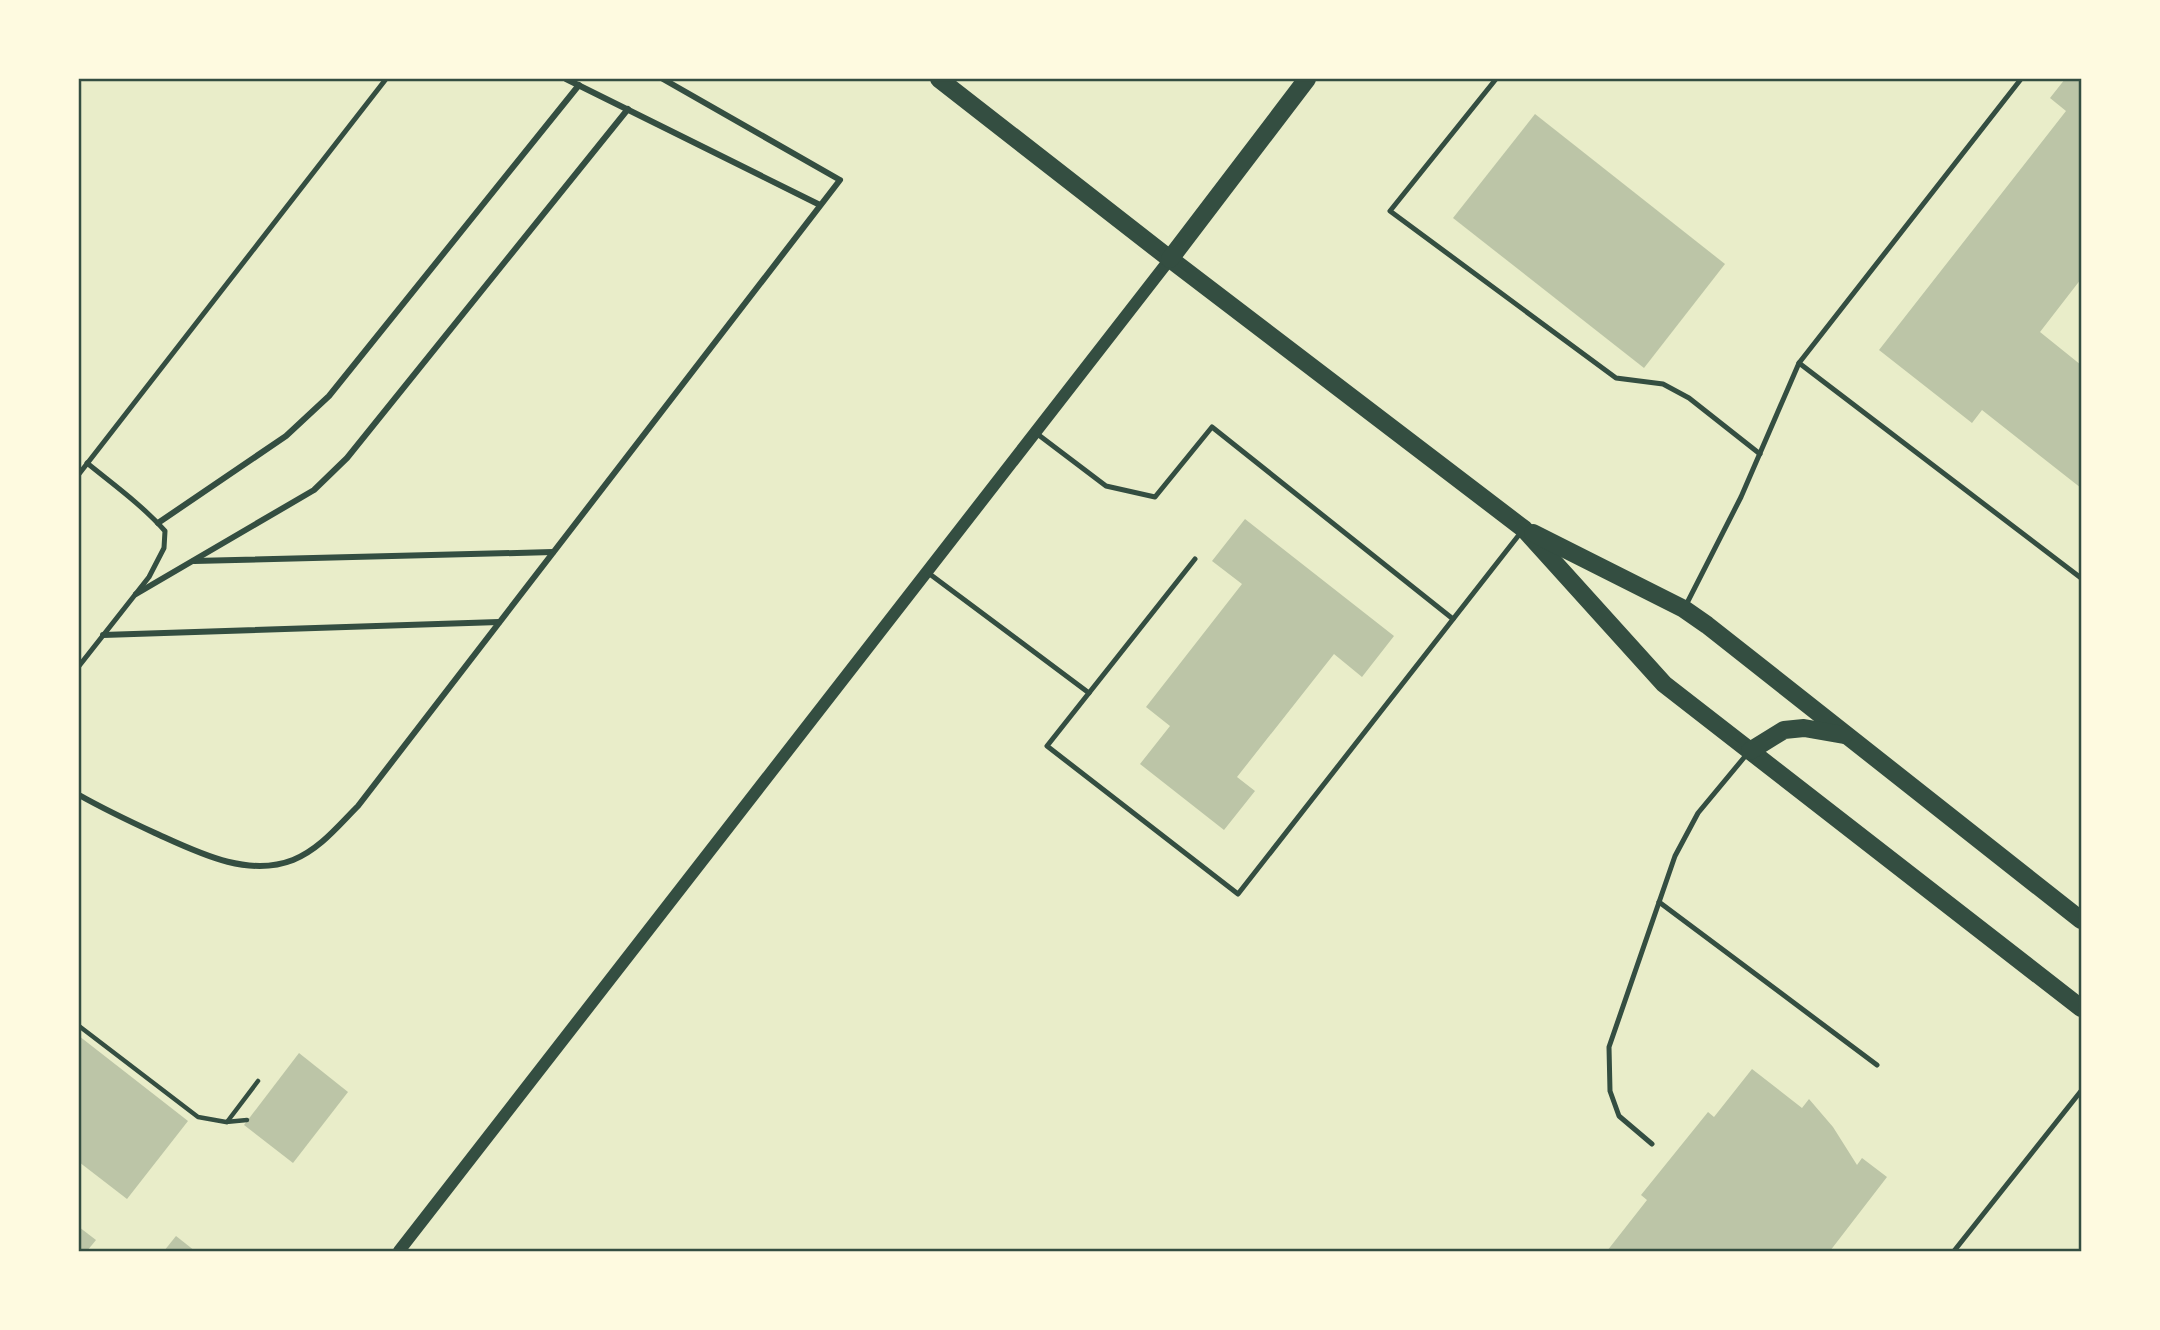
<svg xmlns="http://www.w3.org/2000/svg" width="2160" height="1330" viewBox="0 0 2160 1330" font-family="'Source Sans 3',sans-serif">
<style>
.building{fill:#bcc5a7}
.lines{fill:none;stroke-linecap:round;stroke-linejoin:round}
.path{stroke:#344e41;stroke-width:4.5}
.service{stroke:#344e41;stroke-width:5}
.pedestrian{stroke:#344e41;stroke-width:6}
.tertiary{stroke:#344e41;stroke-width:12}
.primary{stroke:#344e41;stroke-width:18}
.neatline{fill:none;stroke:#344e41;stroke-width:2.5}
</style>
<rect width="100%" height="100%" fill="#e9edc9"/>
<g class="building">
<polygon points="2065,79 2081,79 2081,279 2040,332 2081,365 2081,488 1982,410 1972,423 1879,350 2066,111 2050,98"/>
<polygon points="1535,114 1725,264 1644,368 1453,218"/>
<polygon points="1245,519 1394,636 1362,677 1334,654 1237,777 1255,791 1224,830 1140,764 1170,726 1146,707 1242,584 1212,561"/>
<polygon points="79,1036 188,1121 127,1199 79,1162"/>
<polygon points="299,1053 348,1092 293,1163 244,1125"/>
<polygon points="1752,1069 1802,1108 1809,1099 1833,1127 1857,1165 1862,1158 1887,1177 1830,1251 1607,1251 1647,1200 1641,1195 1708,1112 1714,1117"/>
<polygon points="79,1227 96,1240 87,1251 79,1251"/>
<polygon points="176,1236 195,1251 164,1251"/>
</g>
<g class="lines">
<g class="path">
<polyline points="79,1026 198,1117 226,1122 247,1120"/>
<polyline points="227,1122 258,1081"/>
</g>
<g class="service">
<polyline points="1496,79 1390,211 1616,378 1663,384 1689,398 1760,454"/>
<polyline points="1799,363 2081,578"/>
<polyline points="1036,433 1106,486 1155,497 1212,427 1453,619"/>
<polyline points="79,474 386,79"/>
<polyline points="1195,559 1047,746 1238,894 1522,531"/>
<polyline points="927,572 1089,693"/>
<polyline points="1685,607 1741,497 1799,363 2021,79"/>
<path d="M79 666 149 577 164 548 165 531C142 505 114 485 87 463"/>
<polyline points="1659,902 1877,1065"/>
<polyline points="1652,1144 1619,1116 1610,1091 1609,1047 1675,856 1698,813 1747,754"/>
<polyline points="1954,1251 2081,1091"/>
</g>
<g class="pedestrian">
<polyline points="566,79 820,205"/>
<polyline points="158,523 286,436 329,396 579,85"/>
<polyline points="194,561 553,552"/>
<polyline points="136,594 314,490 347,458 628,109"/>
<polyline points="103,635 499,622"/>
<path d="M79 795C104 809 129 821 155 833 197 852 247 878 293 860 320 849 338 826 358 806L840 180 663 79"/>
</g>
<polyline class="tertiary" points="399,1251 1170,259"/>
<g class="primary">
<polyline points="939,79 1170,259 1524,529 1664,684 2081,1008"/>
<polyline points="1170,259 1307,79"/>
<polyline points="1533,533 1684,609 1707,625 2081,920"/>
<polyline points="1750,751 1784,730 1804,728 1844,735"/>
</g>
</g>
<rect width="2160" height="1330" fill="none" stroke="#fefae0" stroke-width="161"/>
<rect x="80" y="80" width="2000" height="1170" class="neatline"/>
</svg>
